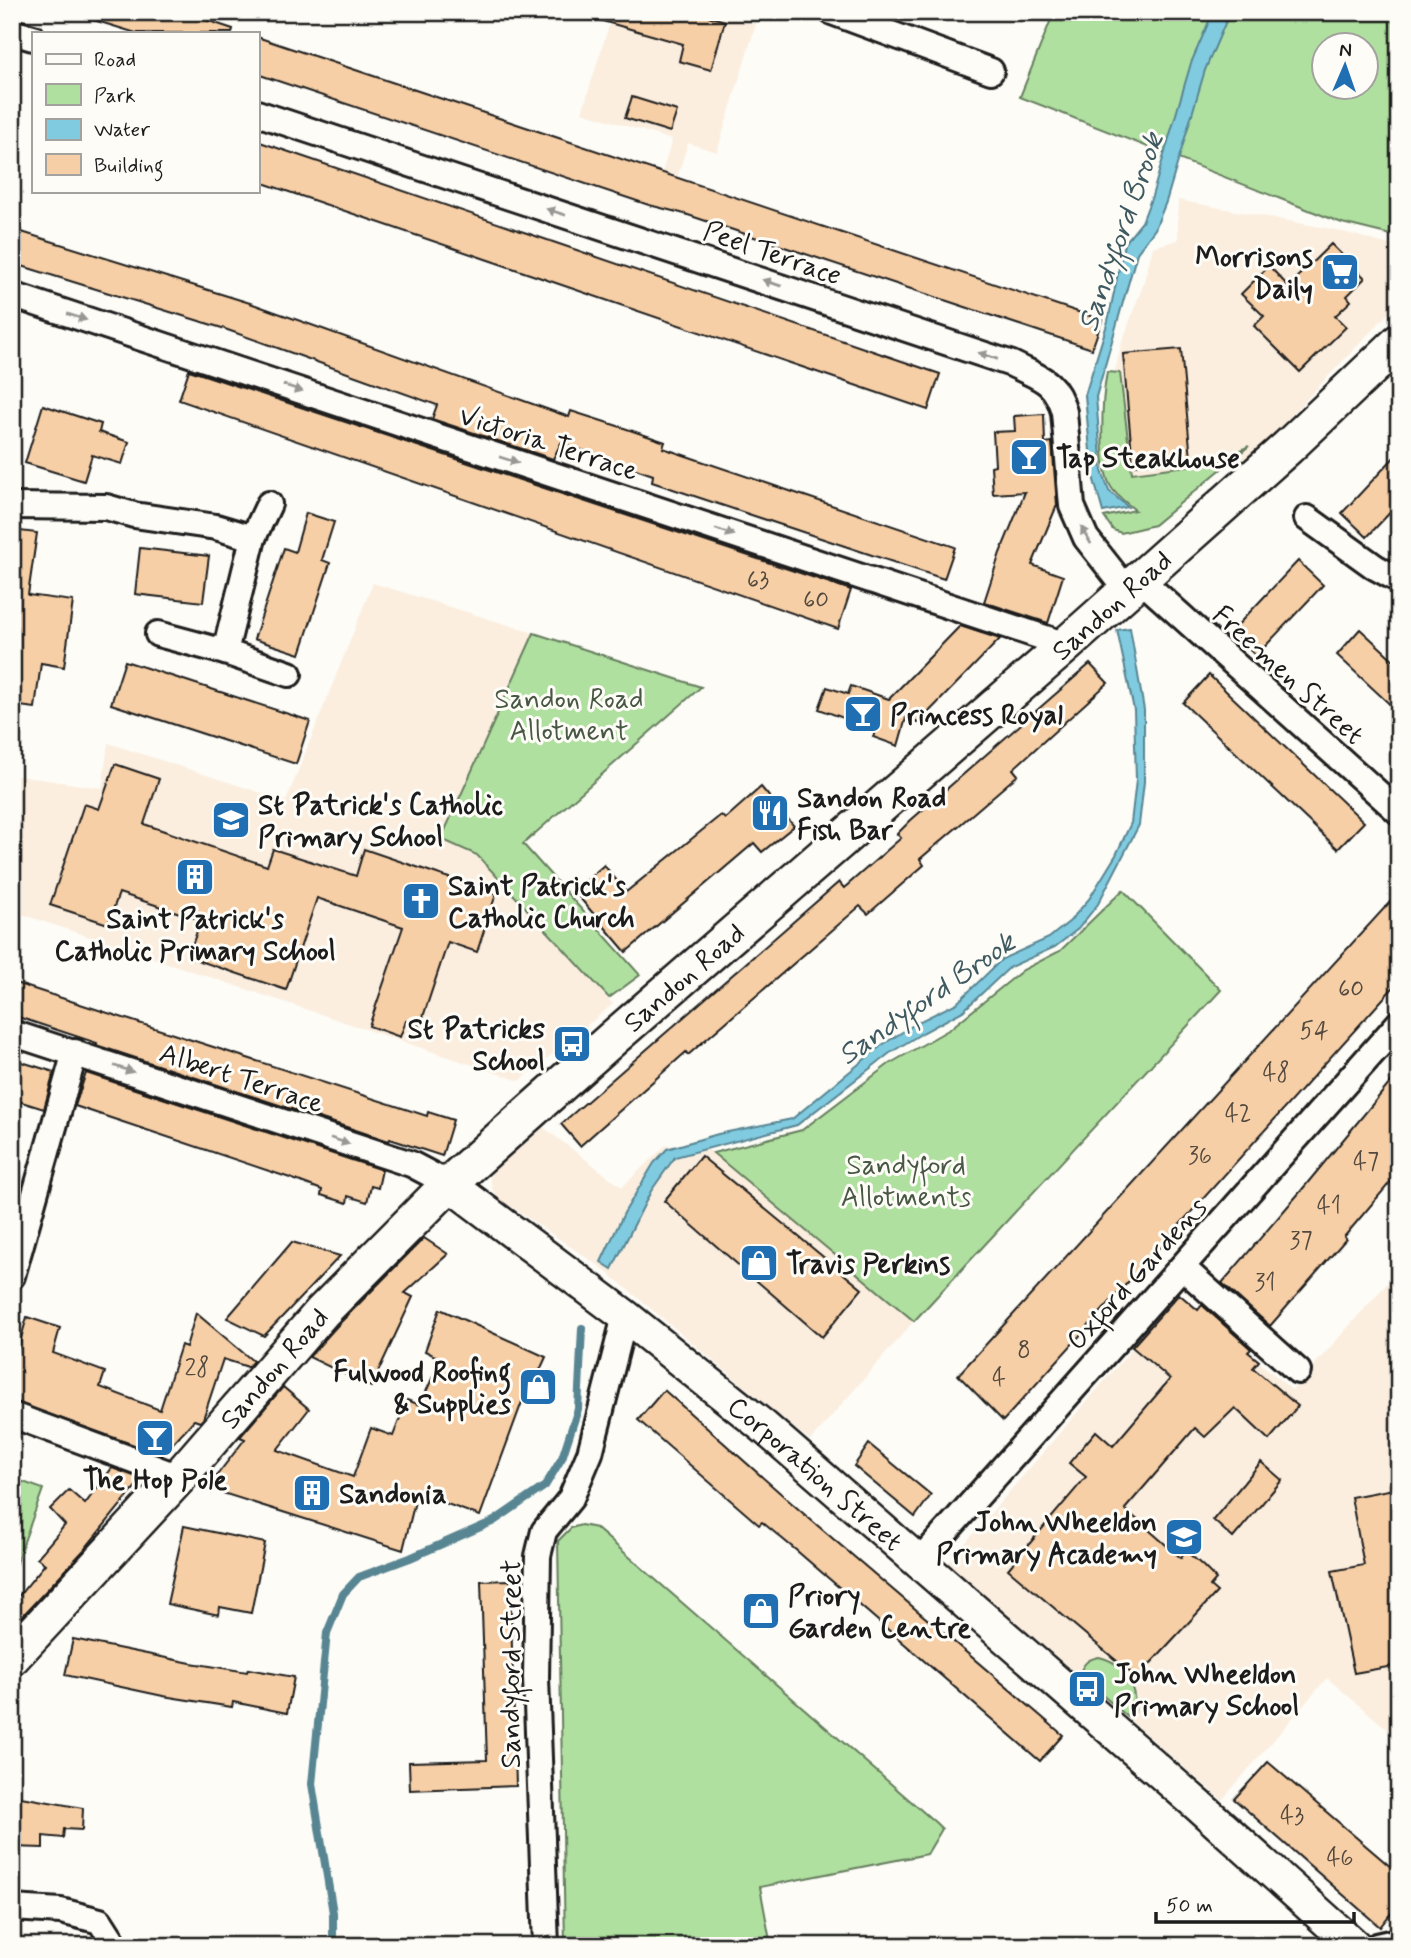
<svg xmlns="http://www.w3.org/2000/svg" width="1411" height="1958" viewBox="0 0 1411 1958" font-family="Mynerve,sans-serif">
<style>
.built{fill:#fbeedf}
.green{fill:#b0e0a0;stroke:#667e5e;stroke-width:2;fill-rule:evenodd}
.water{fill:#80cbe0;stroke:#588592;stroke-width:2}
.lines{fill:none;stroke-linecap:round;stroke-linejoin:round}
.stream{stroke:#588592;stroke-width:8}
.building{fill:#f7cfa6;stroke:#1c1c1c;stroke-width:2}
.minor-casing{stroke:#1c1c1c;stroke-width:30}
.tertiary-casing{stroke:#1c1c1c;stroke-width:37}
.secondary-casing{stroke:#1c1c1c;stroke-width:40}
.minor{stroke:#fdfcf7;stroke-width:24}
.tertiary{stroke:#fdfcf7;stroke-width:32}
.secondary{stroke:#fdfcf7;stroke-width:35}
.oneway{fill:#989794}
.labels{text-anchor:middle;stroke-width:6;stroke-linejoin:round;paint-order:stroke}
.number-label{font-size:24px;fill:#53493e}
.street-label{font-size:28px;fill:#1c1c1c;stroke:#fdfcf7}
.poi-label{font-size:28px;font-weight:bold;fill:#1c1c1c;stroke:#fdfcf7;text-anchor:start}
.park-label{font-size:28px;fill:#485744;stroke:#fdfcf7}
.water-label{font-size:30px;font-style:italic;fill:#3f5961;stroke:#fdfcf7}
</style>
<rect width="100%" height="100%" fill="#fdfcf7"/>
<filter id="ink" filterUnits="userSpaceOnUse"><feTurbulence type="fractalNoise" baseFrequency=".0143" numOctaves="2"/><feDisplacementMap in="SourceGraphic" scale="14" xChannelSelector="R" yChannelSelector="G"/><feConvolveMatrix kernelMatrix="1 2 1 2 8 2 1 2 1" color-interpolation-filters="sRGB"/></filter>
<g filter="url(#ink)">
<g class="built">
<polygon points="613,12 716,12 756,24 717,152 688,143 667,210 652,205 672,140 582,112"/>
<polygon points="1178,200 1336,230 1393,246 1399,252 1399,302 1247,462 1129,479 1115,372 1121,345 1143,285 1153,247 1178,240"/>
<polygon points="373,583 534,633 441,839 477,855 613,1004 520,1081 12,911 12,775 102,788 108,743 286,801"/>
<polygon points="543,1127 622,1187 666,1145 708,1149 914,1321 810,1441 602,1268 498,1198 492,1189 490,1178 493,1166 507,1151"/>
<polygon points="1399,1270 1399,1739 1327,1678 1222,1800 948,1563 1179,1294 1292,1390"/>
</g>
<g class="green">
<path d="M1054 12H1399V237L1342 223 1020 97ZM1324 46H1366V88H1324Z"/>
<path d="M1107 372 1120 373 1132 473 1218 462 1249 446 1154 525 1121 533 1113 530 1104 517 1135 510C1127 503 1116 496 1111 487 1098 465 1102 397 1107 372Z"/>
<polygon points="534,633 701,687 523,844 640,975 609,998 477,855 441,839"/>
<polygon points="1123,890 1221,990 914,1321 713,1153 802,1130 889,1064 950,1029 1023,970 1060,951"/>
<polygon points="12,1478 43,1489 12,1575"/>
<polygon points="581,1525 596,1528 936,1823 942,1829 927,1854 760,1887 771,1946 565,1946 558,1541 571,1528"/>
<path d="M1099 1657C1126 1663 1136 1686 1135 1712L1128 1717 1079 1675C1083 1664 1087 1659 1099 1657Z"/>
</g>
<g class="water">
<polygon points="1213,12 1230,12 1205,70 1166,202 1155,229 1137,253 1096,397 1102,471 1109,491 1128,507 1103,512 1092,473 1085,395 1108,321 1124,244 1142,222 1152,196 1191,63"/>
<polygon points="1130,628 1144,710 1144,782 1139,825 1098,904 1078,929 1055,947 1010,967 963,1011 924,1032 890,1053 797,1125 675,1157 651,1191 612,1269 601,1262 624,1213 654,1163 667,1149 718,1134 792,1119 882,1045 918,1022 957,1003 1002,959 1049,938 1070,921 1089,899 1116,855 1131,823 1136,780 1134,710 1117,630"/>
</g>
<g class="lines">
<polyline class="stream" points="333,1946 333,1913 312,1784 327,1633 343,1594 359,1577 410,1558 494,1521 545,1486 562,1458 578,1409 582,1328"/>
</g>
<g class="building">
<polygon points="85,12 182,12 233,29 232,33 136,33 84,17"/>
<polygon points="593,12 694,12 725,21 711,70 679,61 683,44 592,18"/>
<polygon points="257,37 1102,320 1092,349 685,214 649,205 257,74"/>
<polygon points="632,97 677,111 670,132 625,118"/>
<polygon points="257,141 940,374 928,410 257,181"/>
<polygon points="12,229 250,303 569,417 571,411 624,428 665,442 663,448 955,547 944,579 652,482 653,475 561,443 553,459 432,419 437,405 222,328 12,263"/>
<polygon points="1331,244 1365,278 1347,296 1351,301 1335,316 1346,327 1300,372 1254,326 1264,316 1241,294 1269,266 1288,286"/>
<polygon points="1181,349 1191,459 1133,465 1123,354"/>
<polygon points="189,370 851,590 838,629 179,400"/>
<polygon points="43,405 101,424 99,432 129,442 122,464 92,455 84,481 25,463"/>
<polygon points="1044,414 1045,443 1052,442 1057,505 1032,565 1063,576 1048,623 984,602 1000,553 1025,492 993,494 991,466 995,465 993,432 1015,431 1014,416"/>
<polygon points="1399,452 1399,503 1367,537 1342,513"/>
<polygon points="306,513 334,522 322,560 330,563 300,654 254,639 284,548 295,552"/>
<polygon points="12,530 37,533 28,595 73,601 64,667 41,663 35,708 12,705"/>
<polygon points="140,548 209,556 203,602 135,594"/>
<polygon points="1298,561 1323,585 1256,656 1231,632"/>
<polygon points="960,626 1000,639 918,723 906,718 898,746 873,737 876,730 819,709 827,687 848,694 851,686 889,699"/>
<polygon points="1360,629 1399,665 1399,713 1337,655"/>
<polygon points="125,661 310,721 296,764 111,704"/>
<polygon points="1090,664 1108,683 1013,769 1018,775 920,859 924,865 868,914 860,906 688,1055 686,1052 580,1146 561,1124 839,882 844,888 901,838 897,834 911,820"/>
<polygon points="1209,675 1364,822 1338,849 1183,703"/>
<polygon points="115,764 159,779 144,824 267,866 273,849 356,876 364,849 496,894 477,952 448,942 420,1026 406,1021 400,1037 369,1026 403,927 317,898 286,990 188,957 201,920 119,893 108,924 50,905 84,804 99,809"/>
<polygon points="761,787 794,826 762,852 754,843 626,952 574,891 604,865 626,892 721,815 725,819"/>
<polygon points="1399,892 1399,981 1003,1421 958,1375"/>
<polygon points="12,982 427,1116 428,1112 453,1120 442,1156 390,1139 389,1141 96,1045 97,1043 12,1015"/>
<polygon points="12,1059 54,1072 44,1109 12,1099"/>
<polygon points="1399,1072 1399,1172 1344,1237 1346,1239 1270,1326 1222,1283 1300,1192"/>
<polygon points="86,1073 382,1170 378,1188 371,1186 367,1202 348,1196 347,1203 321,1195 322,1190 290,1178 75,1106"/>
<polygon points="701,1156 862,1289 822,1337 664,1201"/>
<polygon points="424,1238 448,1254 405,1293 413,1297 371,1387 309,1357 337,1326"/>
<polygon points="292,1242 340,1256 264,1336 227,1318"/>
<polygon points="1179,1294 1198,1310 1202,1305 1251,1349 1248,1352 1259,1361 1253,1368 1298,1406 1269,1440 1235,1408 1205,1437 1195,1428 1125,1509 1181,1558 1186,1551 1203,1566 1216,1579 1210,1586 1217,1592 1137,1678 1008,1569 1086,1477 1069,1463 1096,1431 1113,1446 1170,1379 1132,1347"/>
<polygon points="440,1309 546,1357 525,1403 522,1402 480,1516 417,1493 403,1550 207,1488 245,1439 240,1437 283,1387 309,1409 277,1450 353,1477 371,1428 393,1436 407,1400 420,1405 441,1359 425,1351"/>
<polygon points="196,1313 253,1361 248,1367 223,1359 203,1419 200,1422 194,1420 162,1455 12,1401 12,1370 27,1317 60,1328 53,1353 105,1372 100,1387 160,1410 181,1345 186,1347"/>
<polygon points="664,1390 804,1514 1063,1735 1040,1761 797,1551 762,1522 759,1525 638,1420"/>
<polygon points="869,1444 931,1495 915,1517 854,1466"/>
<polygon points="1261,1462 1282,1480 1233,1538 1213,1520"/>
<polygon points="112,1468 142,1479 84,1550 12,1627 12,1604 45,1564 37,1558 65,1525 50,1509 69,1490 85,1504"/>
<polygon points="1399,1488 1399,1665 1354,1673 1332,1571 1364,1565 1351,1497"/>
<polygon points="184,1526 265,1543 251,1613 220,1607 219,1615 167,1604"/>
<polygon points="510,1580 516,1786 410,1790 409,1762 487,1760 481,1581"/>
<polygon points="73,1639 191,1663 247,1672 248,1669 294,1677 287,1713 233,1702 232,1707 163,1696 65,1675"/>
<polygon points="1268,1762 1399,1874 1399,1903 1380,1927 1234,1799"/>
<polygon points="21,1797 83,1808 82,1830 64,1829 63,1838 43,1836 43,1848 12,1847 12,1812"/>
</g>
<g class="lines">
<g class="minor-casing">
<g id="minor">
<polyline points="832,12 991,71"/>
<polyline points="12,32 33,38"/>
<path d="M257 113 1012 364C1039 378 1055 379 1064 412L1072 506 1086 538 1127 590"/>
<polyline points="12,295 1066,645"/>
<polyline points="12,506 106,507 134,515 216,527 253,538 225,652 289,674"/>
<polyline points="1307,518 1375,567 1399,580"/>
<polyline points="253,538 269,504"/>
<polyline points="1140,579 1399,812"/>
<polyline points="158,634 225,652"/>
<polyline points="12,1033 411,1164 449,1184"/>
<polyline points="1182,1267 1298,1371"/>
<polyline points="12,1276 75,1052"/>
<polyline points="12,1415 179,1477"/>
<polyline points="918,1563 1399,1023"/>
<polyline points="12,1908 61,1911 100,1921 116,1946"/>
<polyline points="546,1946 536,1678 538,1556 544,1531 571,1498 590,1453 625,1316"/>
<polyline points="1377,1946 1399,1941"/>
</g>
</g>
<g class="tertiary-casing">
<g id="tertiary">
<path id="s1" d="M449 1184 625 1316 764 1427 1199 1806 1355 1946"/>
</g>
</g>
<g class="secondary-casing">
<g id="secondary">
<path id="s2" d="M12 1657 179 1477 322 1312 449 1184 612 1039 1066 645 1288 447 1399 342"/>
</g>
</g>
<use href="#minor" class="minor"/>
<use href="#tertiary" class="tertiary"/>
<use href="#secondary" class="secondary"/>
</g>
<defs><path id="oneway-solid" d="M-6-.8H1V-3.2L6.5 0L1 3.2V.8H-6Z" transform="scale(1.75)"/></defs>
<g class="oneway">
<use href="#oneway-solid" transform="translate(556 212) rotate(-162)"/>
<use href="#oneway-solid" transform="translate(772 283) rotate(-161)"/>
<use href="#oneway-solid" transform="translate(77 317) rotate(18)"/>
<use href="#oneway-solid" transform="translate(988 356) rotate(-161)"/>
<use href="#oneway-solid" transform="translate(293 388) rotate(18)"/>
<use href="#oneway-solid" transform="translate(509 460) rotate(18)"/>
<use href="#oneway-solid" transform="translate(725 532) rotate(18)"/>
<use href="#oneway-solid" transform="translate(1086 535) rotate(-119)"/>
<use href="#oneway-solid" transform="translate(124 1069) rotate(18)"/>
<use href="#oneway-solid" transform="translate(340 1141) rotate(18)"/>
</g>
</g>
<defs>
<g id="supermarket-square" transform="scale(2.0125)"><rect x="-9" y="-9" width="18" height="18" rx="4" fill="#1f6fb2" stroke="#fdfcf7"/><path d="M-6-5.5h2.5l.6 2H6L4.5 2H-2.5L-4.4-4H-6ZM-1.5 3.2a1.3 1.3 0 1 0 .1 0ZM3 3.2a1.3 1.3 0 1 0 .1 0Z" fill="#fff"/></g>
<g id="bar-square" transform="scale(2.0125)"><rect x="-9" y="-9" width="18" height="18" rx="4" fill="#1f6fb2" stroke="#fdfcf7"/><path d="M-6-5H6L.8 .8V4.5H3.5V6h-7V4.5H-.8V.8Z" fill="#fff"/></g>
<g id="restaurant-square" transform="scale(2.0125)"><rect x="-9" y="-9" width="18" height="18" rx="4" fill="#1f6fb2" stroke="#fdfcf7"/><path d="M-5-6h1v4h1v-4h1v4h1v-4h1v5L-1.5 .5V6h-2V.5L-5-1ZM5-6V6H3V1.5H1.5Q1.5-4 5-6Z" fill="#fff"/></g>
<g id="school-square" transform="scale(2.0125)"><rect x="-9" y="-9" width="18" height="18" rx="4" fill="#1f6fb2" stroke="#fdfcf7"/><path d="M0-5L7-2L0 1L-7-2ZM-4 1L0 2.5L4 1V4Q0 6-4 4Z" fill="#fff"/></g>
<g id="building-square" transform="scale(2.0125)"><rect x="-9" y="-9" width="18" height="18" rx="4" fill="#1f6fb2" stroke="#fdfcf7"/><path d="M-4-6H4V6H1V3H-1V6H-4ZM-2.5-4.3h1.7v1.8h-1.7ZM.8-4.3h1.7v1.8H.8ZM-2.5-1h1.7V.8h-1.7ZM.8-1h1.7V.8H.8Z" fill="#fff"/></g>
<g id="church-square" transform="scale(2.0125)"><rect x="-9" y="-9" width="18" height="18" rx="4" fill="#1f6fb2" stroke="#fdfcf7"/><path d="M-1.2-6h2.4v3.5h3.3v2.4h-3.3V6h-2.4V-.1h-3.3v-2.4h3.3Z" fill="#fff"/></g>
<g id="bus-square" transform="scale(2.0125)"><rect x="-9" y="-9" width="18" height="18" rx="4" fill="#1f6fb2" stroke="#fdfcf7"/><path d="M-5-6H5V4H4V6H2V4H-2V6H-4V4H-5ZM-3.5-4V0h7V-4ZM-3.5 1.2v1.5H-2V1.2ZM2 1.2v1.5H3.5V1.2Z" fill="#fff"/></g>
<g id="shop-square" transform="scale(2.0125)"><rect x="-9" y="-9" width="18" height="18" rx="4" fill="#1f6fb2" stroke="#fdfcf7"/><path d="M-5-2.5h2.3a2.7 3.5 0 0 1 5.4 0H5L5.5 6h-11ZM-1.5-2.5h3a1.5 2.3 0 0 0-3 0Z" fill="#fff"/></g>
</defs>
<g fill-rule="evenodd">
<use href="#supermarket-square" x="1340" y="272"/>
<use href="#bar-square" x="1029" y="457"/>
<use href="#bar-square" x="863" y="714"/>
<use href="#restaurant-square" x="770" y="813"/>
<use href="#school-square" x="231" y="820"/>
<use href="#building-square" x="195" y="877"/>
<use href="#church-square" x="421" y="901"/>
<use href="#bus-square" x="572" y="1044"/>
<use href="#shop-square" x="759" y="1263"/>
<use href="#shop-square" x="538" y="1387"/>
<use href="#bar-square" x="155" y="1438"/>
<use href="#building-square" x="312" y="1493"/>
<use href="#school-square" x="1184" y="1537"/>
<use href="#shop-square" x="761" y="1611"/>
<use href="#bus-square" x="1087" y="1689"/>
</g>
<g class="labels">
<g class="number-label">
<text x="758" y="587">63</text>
<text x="816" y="607">60</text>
<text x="1351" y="996">60</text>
<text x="1314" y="1038">54</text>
<text x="1276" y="1080">48</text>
<text x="1238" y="1121">42</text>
<text x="1200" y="1163">36</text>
<text x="1366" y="1169">47</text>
<text x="1329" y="1213">41</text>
<text x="1301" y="1248">37</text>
<text x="1265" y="1290">31</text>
<text x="1024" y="1357">8</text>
<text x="197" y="1375">28</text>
<text x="999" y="1385">4</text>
<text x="1292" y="1823">43</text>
<text x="1340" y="1865">46</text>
</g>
<g class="street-label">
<text transform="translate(773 252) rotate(19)" y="10">Peel Terrace</text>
<text transform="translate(549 442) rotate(18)" y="10">Victoria Terrace</text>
<text dy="10" stroke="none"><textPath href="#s2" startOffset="1524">Sandon Road</textPath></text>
<text transform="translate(1289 674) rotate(42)" y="10">Freemen Street</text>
<text dy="10" stroke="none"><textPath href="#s2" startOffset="957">Sandon Road</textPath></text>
<text transform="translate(242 1077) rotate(18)" y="10">Albert Terrace</text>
<text transform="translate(1136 1273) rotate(-48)" y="10">Oxford Gardens</text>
<text dy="10" stroke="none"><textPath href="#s2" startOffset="390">Sandon Road</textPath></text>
<text dy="10" stroke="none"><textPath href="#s1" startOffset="467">Corporation Street</textPath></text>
<text transform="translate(510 1664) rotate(-90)" y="10">Sandyford Street</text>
</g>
<g class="poi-label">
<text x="1313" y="266" text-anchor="end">Morrisons<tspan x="1313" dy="32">Daily</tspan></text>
<text x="1056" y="467">Tap Steakhouse</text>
<text x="890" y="724">Princess Royal</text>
<text x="797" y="807">Sandon Road<tspan x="797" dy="32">Fish Bar</tspan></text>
<text x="258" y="814">St Patrick's Catholic<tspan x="258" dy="32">Primary School</tspan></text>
<text x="448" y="895">Saint Patrick's<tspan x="448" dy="32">Catholic Church</tspan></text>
<text x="195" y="928" text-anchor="middle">Saint Patrick's<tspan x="195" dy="32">Catholic Primary School</tspan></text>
<text x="545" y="1038" text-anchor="end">St Patricks<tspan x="545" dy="32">School</tspan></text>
<text x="786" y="1273">Travis Perkins</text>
<text x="511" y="1381" text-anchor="end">Fulwood Roofing<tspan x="511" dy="32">&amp; Supplies</tspan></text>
<text x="155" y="1489" text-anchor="middle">The Hop Pole</text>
<text x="339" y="1503">Sandonia</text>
<text x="1157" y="1531" text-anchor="end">John Wheeldon<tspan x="1157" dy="32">Primary Academy</tspan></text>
<text x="788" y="1605">Priory<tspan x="788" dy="32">Garden Centre</tspan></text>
<text x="1114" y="1683">John Wheeldon<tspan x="1114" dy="32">Primary School</tspan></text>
</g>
<g class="park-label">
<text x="569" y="708">Sandon Road<tspan x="569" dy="32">Allotment</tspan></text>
<text x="906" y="1174">Sandyford<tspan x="906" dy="32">Allotments</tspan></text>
</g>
<g class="water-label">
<text transform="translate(1120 232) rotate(-71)" y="10">Sandyford Brook</text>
<text transform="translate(926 998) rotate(-35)" y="10">Sandyford Brook</text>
</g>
</g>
<rect width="1411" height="1958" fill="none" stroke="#fdfcf7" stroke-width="42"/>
<rect x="21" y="21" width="1369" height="1916" fill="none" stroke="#1c1c1c" stroke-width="2.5" filter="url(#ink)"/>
<rect x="32" y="32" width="228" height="161" fill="#fdfcf7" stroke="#a3a29f" stroke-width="2"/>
<rect x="46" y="54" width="35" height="10" fill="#fdfcf7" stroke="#a3a29f" stroke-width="2"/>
<text x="94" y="66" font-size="21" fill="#1c1c1c">Road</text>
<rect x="46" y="84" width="35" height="21" fill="#b0e0a0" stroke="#a3a29f" stroke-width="2"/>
<text x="94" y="102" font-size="21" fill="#1c1c1c">Park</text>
<rect x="46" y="119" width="35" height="21" fill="#80cbe0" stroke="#a3a29f" stroke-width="2"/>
<text x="94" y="136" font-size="21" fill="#1c1c1c">Water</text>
<rect x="46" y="154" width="35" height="21" fill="#f7cfa6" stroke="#a3a29f" stroke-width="2"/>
<text x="94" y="172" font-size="21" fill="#1c1c1c">Building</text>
<g transform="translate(1345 66) rotate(2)"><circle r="33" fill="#fdfcf7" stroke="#a3a29f" stroke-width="2"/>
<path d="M0-5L12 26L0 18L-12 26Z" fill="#1f6fb2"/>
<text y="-10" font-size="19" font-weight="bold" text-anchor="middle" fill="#1c1c1c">N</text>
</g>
<path d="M1156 1912v10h198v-10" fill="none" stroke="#1c1c1c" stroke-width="3.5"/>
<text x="1166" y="1912" font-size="21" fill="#1c1c1c" stroke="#fdfcf7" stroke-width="5" paint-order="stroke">50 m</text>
</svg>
